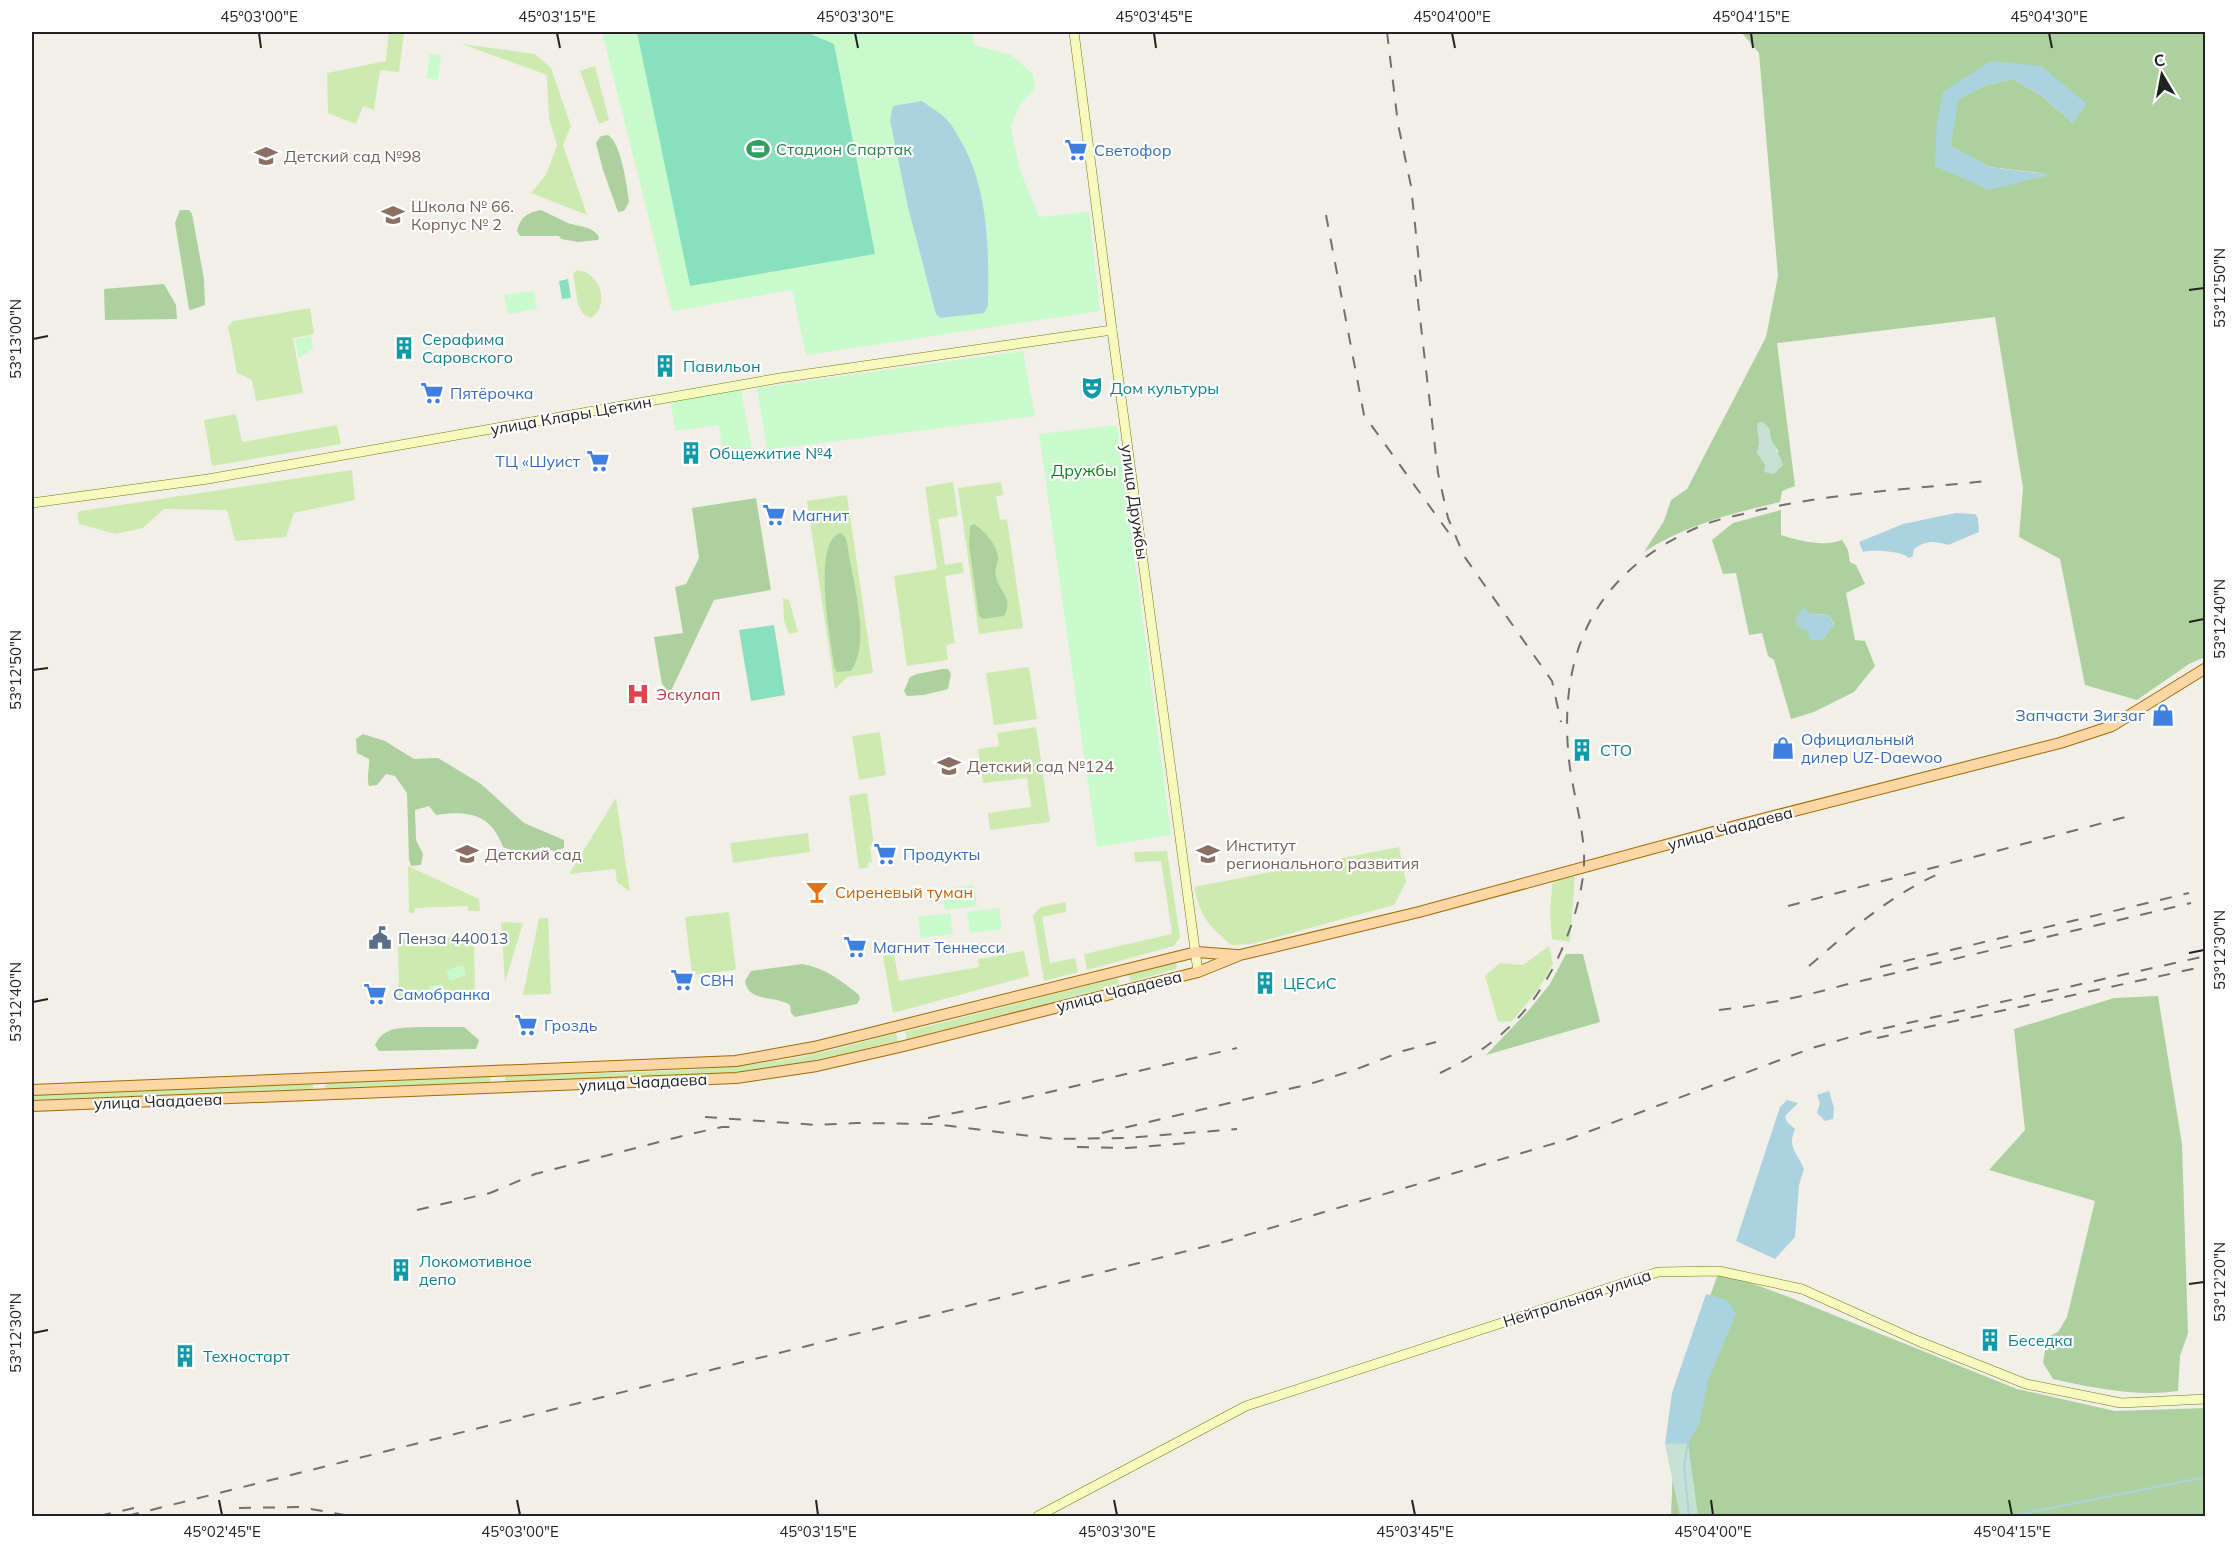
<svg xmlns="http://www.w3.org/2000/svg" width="2237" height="1548" viewBox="0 0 2237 1548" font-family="Mulish,sans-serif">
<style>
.grass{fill:#cdebb0}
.forest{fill:#add19e;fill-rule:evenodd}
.wetland{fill:#c6e0d4}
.park{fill:#c8facc}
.pitch{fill:#88e0be}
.water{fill:#aad3df}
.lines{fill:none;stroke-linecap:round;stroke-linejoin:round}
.stream{stroke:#aad3df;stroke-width:2}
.secondary-casing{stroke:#707d05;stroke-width:10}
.primary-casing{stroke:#a06b00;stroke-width:12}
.secondary{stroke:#f7fabf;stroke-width:9}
.primary{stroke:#fcd6a4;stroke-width:10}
.rail{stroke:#707070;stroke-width:2;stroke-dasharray:12 12;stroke-linecap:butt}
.ticks{fill:none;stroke:#222;stroke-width:2}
.labels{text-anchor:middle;stroke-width:4.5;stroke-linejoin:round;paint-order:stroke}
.leisure-label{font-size:16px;fill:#27864d;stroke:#fff;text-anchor:start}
.shop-label{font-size:16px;fill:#366cbe;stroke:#fff;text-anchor:start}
.education-label{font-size:16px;fill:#785e54;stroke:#fff;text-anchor:start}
.culture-label{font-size:16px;fill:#0d838f;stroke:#fff;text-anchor:start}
.street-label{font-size:16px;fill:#222;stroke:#fff}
.park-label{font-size:16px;fill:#0c8416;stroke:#fff}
.health-label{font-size:16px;fill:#be3a42;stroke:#fff;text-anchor:start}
.food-label{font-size:16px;fill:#c56008;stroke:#fff;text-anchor:start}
.service-label{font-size:16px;fill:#4e5e75;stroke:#fff;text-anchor:start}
.neatline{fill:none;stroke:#222;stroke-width:2}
.ticks-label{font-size:15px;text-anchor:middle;fill:#222}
</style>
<rect width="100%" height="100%" fill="#f2efe9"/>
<g class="grass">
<polygon points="389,32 404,32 399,72 380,70 374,110 363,106 356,124 328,113 327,73 386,61"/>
<polygon points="462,44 535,54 551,68 571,126 563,145 587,215 531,193 546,175 557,145 549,119 547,75"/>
<polygon points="595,66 609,120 599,124 580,71"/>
<path d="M577 270C600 272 611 305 591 318L583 314 578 304 573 274Z"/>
<polygon points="310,308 314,334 293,338 303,393 256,401 252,380 237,373 228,326 233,321"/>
<polygon points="236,414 242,442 337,425 341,444 212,466 204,420"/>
<polygon points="352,470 355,500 294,513 286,537 235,541 227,510 164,509 143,528 116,534 79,524 77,513 81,511"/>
<polygon points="953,482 958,516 938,519 945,565 962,562 964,573 945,576 955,643 946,645 948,660 907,666 894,576 937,569 925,487"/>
<polygon points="1001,482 1003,495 996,496 1000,520 1007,519 1023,628 979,634 958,488"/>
<polygon points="847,495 873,673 847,677 835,689 807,501"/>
<polygon points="783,598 789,600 798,632 789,634 784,621"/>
<polygon points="1029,667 1037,719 994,725 986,673"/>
<polygon points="1036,727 1050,822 990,830 988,813 1031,807 1027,778 983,783 978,749 999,746 997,733"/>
<polygon points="880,732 886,775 859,780 852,736"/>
<polygon points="867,793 874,845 870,846 872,862 868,863 869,867 859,869 849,796"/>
<polygon points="616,798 630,892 617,882 615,869 569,874"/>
<polygon points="808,833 810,852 733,863 730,843"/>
<path d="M1399 847 1406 882 1394 905 1252 944 1231 945C1206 923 1202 919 1194 887Z"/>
<polygon points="1167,851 1180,937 1174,946 1087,970 1084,954 1172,934 1161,861 1135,862 1134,852"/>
<polygon points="408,866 479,899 480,911 468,911 468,906 415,908 414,913 409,913"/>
<polygon points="1561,877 1575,877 1570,942 1552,939 1550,915 1552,884"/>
<polygon points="1066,902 1066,912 1042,917 1050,963 1075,958 1078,972 1044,981 1033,915 1041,907"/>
<polygon points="729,912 736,970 692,975 685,917"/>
<polygon points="539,918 548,918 551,994 523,995"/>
<polygon points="501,922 523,923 505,982"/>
<polygon points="474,937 475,995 399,997 398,939"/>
<polygon points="1549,946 1553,964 1538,990 1512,1021 1502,1022 1498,1021 1485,976 1500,963 1523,965"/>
<polygon points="1024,951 1029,976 893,1013 883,956 894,954 899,981 979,967 978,959"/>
<polygon points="1174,962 1177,965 1176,969 1131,982 1127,973"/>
<polygon points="1118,978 1119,985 907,1039 905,1032"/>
<path d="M896 1033 898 1041C864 1048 830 1058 795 1064 700 1080 602 1079 506 1082L505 1079 506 1076C592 1072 682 1074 767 1062 811 1057 853 1044 896 1033Z"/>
<polygon points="489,1076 491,1079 489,1082 325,1089 325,1082"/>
<polygon points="313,1083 313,1089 32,1100 32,1094"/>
</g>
<g class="forest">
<path d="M1741 32H2205V657L2189 664 2137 700 2085 685 2060 559 2019 537 2023 488 1995 317 1777 343 1795 486 1782 491 1780 502C1733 513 1686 525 1644 552L1664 521 1671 500 1687 489 1766 337 1778 276 1759 53ZM2041 66 2073 123 2042 96 2013 79 1986 85 1957 100 1950 146 1990 167 2048 174 1935 166 1944 91ZM1769 439 1779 452 1757 453 1759 445Z"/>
<path d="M608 135C621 143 627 186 629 202L624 211 618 212 603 170 596 143 601 136Z"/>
<polygon points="180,210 189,210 192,214 204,279 205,305 191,310 189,309 175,223"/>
<path d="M541 210C550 214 559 219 568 223 579 227 593 226 599 237L598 240 578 242 561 239 559 236H520L517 231C521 217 526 213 541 210Z"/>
<polygon points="164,284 176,305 177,319 105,320 104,289"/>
<polygon points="756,498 771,590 714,600 670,693 662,684 654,637 683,633 675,587 686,584 699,558 692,508"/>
<path d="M1781 510V535C1799 541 1824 547 1842 540L1848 550 1850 562 1856 565 1865 584 1846 593 1855 640 1865 641 1875 666 1854 692 1814 712 1791 719 1774 660 1768 656 1762 633 1749 635 1736 573 1723 574 1712 540 1733 523ZM1811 614 1829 615 1834 624 1823 640 1803 627Z"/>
<path d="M974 524C984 530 998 546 998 558 998 565 994 569 996 577 1000 592 1014 600 1004 616L983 619 979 616 969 545 970 526Z"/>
<path d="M841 533 846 538 848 548C852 581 872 642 851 671L837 672 835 669C831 646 811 539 841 533Z"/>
<polygon points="942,669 948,669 951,674 948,689 924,695 907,696 904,691 910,677 917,674"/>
<path d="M363 734 385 741 414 759 438 758 481 784 524 823 564 840V848L555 851 540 848 519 854 503 847C491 814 469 810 436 815L429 806 415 810 416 840 423 854 421 865 411 866 409 859 407 793 395 776 386 774 377 785 369 786C366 776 370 768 369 759L357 753 356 739Z"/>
<polygon points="1566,954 1583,954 1600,1022 1486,1055 1529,1010 1550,984"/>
<path d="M802 964C825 968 841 980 859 995L860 999 857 1004 795 1017 791 1013 790 1005C776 995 748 1003 745 981L751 971Z"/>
<path d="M2158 996 2182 1144 2188 1333 2180 1356 2178 1391C2139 1397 2091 1388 2053 1379L2043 1363 2047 1337 2058 1332 2067 1317 2095 1201 1989 1170 2025 1130 2014 1029 2114 998Z"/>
<path d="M419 1027H464L479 1040 476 1049 379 1051 375 1045C384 1026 402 1028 419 1027Z"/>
<polygon points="1719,1271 1794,1299 2017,1389 2115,1411 2205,1408 2205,1516 1671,1516 1676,1392"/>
</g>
<g class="wetland">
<path d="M1763 422 1770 429C1769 442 1779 452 1783 465L1774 474 1764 472 1765 465 1757 453 1759 445 1757 423Z"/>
<polygon points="1688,1443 1698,1516 1680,1516 1665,1444"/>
</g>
<g class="park">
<polygon points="602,32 972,32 974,45 1011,55 1033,74 1035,88 1019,106 1011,127 1020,170 1039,217 1089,212 1100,311 806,355 792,290 672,311"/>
<polygon points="430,54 441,55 438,80 426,78"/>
<polygon points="534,291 537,309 508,314 504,295"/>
<polygon points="311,336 313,349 299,358 295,339"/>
<polygon points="1023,351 1035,416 767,450 757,388"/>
<polygon points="741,390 752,449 723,453 719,425 675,431 671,402"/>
<polygon points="1117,425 1171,835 1097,847 1039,434"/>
<polygon points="974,885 977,906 945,910 942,889"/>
<polygon points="999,908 1002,929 970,933 967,912"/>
<polygon points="950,913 953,934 921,938 918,917"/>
<polygon points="463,965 466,975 450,981 446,970"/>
<polygon points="443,984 444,994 430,996 429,986"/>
</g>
<g class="pitch">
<polygon points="637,32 806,32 834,44 875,254 690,286"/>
<polygon points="568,279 571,298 562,299 559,281"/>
<polygon points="774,625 785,695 751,701 739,630"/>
</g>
<g class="water">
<polygon points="1991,61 2041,66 2087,104 2073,123 2042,96 2013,79 1986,85 1958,100 1951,146 1990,167 2051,175 1989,190 1935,166 1937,120 1944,91"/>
<path d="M922 101C930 107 941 113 948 121 952 125 955 131 958 136 989 186 989 249 988 306L984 313 940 318 936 314 908 207 890 120 893 106Z"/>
<path d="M1956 513 1975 514 1978 518 1979 532 1948 545C1934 541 1927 540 1914 549L1913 556 1909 558C1903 551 1871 549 1863 552L1859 542 1903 524Z"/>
<polygon points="1803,607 1811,614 1829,615 1834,625 1823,640 1810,640 1808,632 1804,627 1802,630 1795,621"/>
<polygon points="1829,1091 1834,1108 1833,1119 1825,1121 1817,1113 1820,1103 1817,1095"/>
<path d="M1787 1100 1798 1103 1785 1116 1787 1122 1795 1129C1787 1148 1797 1152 1804 1169L1799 1185 1795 1237 1775 1259 1736 1241 1780 1107Z"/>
<polygon points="1706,1294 1727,1300 1736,1313 1708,1381 1699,1425 1688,1443 1665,1444 1672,1393"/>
</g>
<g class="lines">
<g class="stream">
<polyline points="1688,1443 1684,1465 1689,1516"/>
<polyline points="2011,1516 2206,1477"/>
</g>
<g class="secondary-casing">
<g id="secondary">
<polyline points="1074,32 1112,330 1198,972"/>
<polyline points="32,503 208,479 780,378 1112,330"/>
<polyline points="1038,1516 1246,1406 1658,1272 1719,1271 1802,1289 1918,1341 2026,1384 2121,1403 2206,1399"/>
</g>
</g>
<g class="primary-casing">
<g id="primary">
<polyline points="32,1090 736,1061 814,1047 1196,952 1237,955"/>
<polyline points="32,1106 736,1078 817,1066 904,1046 1198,972 1240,955 1419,912 1739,825 2060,743 2112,726 2206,668"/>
</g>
</g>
<use href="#secondary" class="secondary"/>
<use href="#primary" class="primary"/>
<g class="rail">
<polyline points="1387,32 1398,124 1411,186 1421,282"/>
<polyline points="1326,215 1364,415 1451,536"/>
<polyline points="1415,275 1438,473 1448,518 1464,556 1552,681 1561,722"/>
<polyline points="1788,906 2133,815"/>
<path d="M1809 966C1851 930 1891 894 1943 872"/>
<polyline points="1880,967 2189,893"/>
<path d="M1719 1010C1763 1005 1802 997 1844 985L2191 903"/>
<polyline points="1877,1038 2206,966"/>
<path d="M1440 1073C1508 1042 1548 994 1572 923 1579 902 1585 876 1584 853 1582 818 1570 783 1568 749 1560 641 1603 567 1703 525 1721 518 1741 515 1759 510 1834 493 1911 489 1987 481"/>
<polyline points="705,1117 817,1125 857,1123 935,1124 1053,1139 1126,1138 1237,1129"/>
<polyline points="928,1118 990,1106 1237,1048"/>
<polyline points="1102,1133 1310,1084 1357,1069 1403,1051 1436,1042"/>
<polyline points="1077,1147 1127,1148 1187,1143"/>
<polyline points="417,1210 490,1193 535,1174 686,1135 722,1127 735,1127"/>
<polyline points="239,1508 299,1507 351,1516"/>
<polyline points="99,1516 134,1508"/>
<polyline points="127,1516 1227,1241 1569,1139 1812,1048 1868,1032 2206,956"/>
</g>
</g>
<path class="ticks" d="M259 33 261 48M557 33 560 48M855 33 858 48M1154 33 1156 48M1452 33 1455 48M1751 33 1753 48M2049 33 2052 48M2189 290 2204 288M33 339 48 336M2189 622 2204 619M33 670 48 668M2189 953 2204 950M33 1002 48 999M2189 1284 2204 1282M33 1333 48 1330M219 1500 222 1515M517 1500 520 1515M816 1500 818 1515M1114 1500 1117 1515M1412 1500 1415 1515M1711 1500 1713 1515M2009 1500 2012 1515"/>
<defs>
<g id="stadium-bare" transform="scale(1.8)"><path d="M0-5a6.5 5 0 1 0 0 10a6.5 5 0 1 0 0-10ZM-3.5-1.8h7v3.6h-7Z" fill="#2e9e5b" stroke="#fff" stroke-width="2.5" paint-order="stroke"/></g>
<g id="supermarket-bare" transform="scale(1.8)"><path d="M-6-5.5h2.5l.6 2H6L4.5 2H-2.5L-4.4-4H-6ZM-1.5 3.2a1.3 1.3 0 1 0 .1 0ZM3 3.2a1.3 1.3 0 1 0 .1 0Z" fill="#3f7fe0" stroke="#fff" stroke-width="2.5" paint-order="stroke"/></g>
<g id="school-bare" transform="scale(1.8)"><path d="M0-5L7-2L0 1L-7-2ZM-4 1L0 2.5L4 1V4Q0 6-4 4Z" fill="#8d6e63" stroke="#fff" stroke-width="2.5" paint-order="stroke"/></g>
<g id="building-bare" transform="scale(1.8)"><path d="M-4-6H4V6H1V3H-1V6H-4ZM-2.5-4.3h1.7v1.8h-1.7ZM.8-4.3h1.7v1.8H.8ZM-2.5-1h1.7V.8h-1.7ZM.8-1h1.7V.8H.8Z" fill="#0f9aa8" stroke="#fff" stroke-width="2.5" paint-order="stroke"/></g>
<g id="theatre-bare" transform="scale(1.8)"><path d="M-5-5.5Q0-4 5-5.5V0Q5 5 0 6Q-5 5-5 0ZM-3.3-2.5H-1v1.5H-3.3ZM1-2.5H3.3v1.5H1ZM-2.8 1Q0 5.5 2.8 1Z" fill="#0f9aa8" stroke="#fff" stroke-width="2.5" paint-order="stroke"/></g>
<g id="hospital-bare" transform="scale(1.8)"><path d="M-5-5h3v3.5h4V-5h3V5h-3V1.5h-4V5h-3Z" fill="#e0444e" stroke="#fff" stroke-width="2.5" paint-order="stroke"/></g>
<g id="shop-bare" transform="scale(1.8)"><path d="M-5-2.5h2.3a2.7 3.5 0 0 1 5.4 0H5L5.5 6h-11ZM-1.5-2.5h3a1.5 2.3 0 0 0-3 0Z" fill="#3f7fe0" stroke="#fff" stroke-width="2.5" paint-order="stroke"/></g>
<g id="university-bare" transform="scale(1.8)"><path d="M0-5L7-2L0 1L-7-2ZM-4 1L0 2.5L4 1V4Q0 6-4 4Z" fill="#8d6e63" stroke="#fff" stroke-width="2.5" paint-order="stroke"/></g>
<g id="bar-bare" transform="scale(1.8)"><path d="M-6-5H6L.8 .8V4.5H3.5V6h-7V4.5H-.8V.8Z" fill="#e8710a" stroke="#fff" stroke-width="2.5" paint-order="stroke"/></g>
<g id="civic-bare" transform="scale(1.8)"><path d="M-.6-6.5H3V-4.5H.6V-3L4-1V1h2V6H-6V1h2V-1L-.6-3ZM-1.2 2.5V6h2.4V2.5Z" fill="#5c6f8a" stroke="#fff" stroke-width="2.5" paint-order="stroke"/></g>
</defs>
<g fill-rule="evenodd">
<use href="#stadium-bare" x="758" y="149"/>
<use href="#supermarket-bare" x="1076" y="150"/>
<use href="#school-bare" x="266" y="156"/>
<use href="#school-bare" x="393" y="215"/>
<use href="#building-bare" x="404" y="348"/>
<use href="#building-bare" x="665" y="366"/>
<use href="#theatre-bare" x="1092" y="388"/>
<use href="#supermarket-bare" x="432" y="393"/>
<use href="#building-bare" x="691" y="453"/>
<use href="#supermarket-bare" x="598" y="461"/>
<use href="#supermarket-bare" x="774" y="515"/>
<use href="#hospital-bare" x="638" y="694"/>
<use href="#shop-bare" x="2163" y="715"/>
<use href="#shop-bare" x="1783" y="748"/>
<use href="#building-bare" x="1582" y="750"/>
<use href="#school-bare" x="949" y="766"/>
<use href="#school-bare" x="467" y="854"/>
<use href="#supermarket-bare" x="885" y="854"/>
<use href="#university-bare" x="1208" y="854"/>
<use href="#bar-bare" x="817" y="892"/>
<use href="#civic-bare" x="380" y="938"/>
<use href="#supermarket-bare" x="855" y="947"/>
<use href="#supermarket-bare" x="682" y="980"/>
<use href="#building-bare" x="1265" y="983"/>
<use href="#supermarket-bare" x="375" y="994"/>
<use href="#supermarket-bare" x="526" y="1025"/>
<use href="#building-bare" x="401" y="1270"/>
<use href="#building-bare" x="1990" y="1340"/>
<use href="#building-bare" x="185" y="1356"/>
</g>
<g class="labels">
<g class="leisure-label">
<text x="776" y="155">Стадион Спартак</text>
</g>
<g class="shop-label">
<text x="1094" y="156">Светофор</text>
<text x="450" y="399">Пятёрочка</text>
<text x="580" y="467" text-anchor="end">ТЦ «Шуист</text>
<text x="792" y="521">Магнит</text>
<text x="2145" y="721" text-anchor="end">Запчасти Зигзаг</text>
<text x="1801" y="745">Официальный<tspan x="1801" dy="18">дилер UZ-Daewoo</tspan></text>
<text x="903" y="860">Продукты</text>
<text x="873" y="953">Магнит Теннесси</text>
<text x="700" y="986">СВН</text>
<text x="393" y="1000">Самобранка</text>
<text x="544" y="1031">Гроздь</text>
</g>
<g class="education-label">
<text x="284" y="162">Детский сад №98</text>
<text x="411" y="212">Школа № 66.<tspan x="411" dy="18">Корпус № 2</tspan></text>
<text x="967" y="772">Детский сад №124</text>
<text x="1226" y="851">Институт<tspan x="1226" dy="18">регионального развития</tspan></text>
<text x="485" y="860">Детский сад</text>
</g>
<g class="culture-label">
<text x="422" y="345">Серафима<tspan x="422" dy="18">Саровского</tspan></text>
<text x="683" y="372">Павильон</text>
<text x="1110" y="394">Дом культуры</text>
<text x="709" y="459">Общежитие №4</text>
<text x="1600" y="756">СТО</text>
<text x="1283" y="989">ЦЕСиС</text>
<text x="419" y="1267">Локомотивное<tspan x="419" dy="18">депо</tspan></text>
<text x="2008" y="1346">Беседка</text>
<text x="203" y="1362">Техностарт</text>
</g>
<g class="street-label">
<text transform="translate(571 415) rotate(-10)" y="6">улица Клары Цеткин</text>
<text transform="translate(1135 502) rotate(82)" y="6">улица Дружбы</text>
<text transform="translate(1730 828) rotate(-15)" y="6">улица Чаадаева</text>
<text transform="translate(1119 991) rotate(-14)" y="6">улица Чаадаева</text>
<text transform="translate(643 1082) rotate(-3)" y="6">улица Чаадаева</text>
<text transform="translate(158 1101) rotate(-2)" y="6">улица Чаадаева</text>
<text transform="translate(1577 1298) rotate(-18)" y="6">Нейтральная улица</text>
</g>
<g class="park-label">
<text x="1084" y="476">Дружбы</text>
</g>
<g class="health-label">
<text x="656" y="700">Эскулап</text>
</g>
<g class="food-label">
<text x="835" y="898">Сиреневый туман</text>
</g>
<g class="service-label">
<text x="398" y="944">Пенза 440013</text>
</g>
</g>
<rect width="2237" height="1548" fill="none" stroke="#ffffff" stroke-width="66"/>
<g transform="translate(2162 75) rotate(350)" stroke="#ffffff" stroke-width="4.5" paint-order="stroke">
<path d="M0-4.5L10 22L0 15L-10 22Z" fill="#222222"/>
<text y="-9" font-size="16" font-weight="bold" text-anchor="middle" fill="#222222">С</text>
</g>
<rect x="33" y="33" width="2171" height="1482" class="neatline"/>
<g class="ticks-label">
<text x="259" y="22">45°03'00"E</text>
<text x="557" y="22">45°03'15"E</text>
<text x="855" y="22">45°03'30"E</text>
<text x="1154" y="22">45°03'45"E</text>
<text x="1452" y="22">45°04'00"E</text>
<text x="1751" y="22">45°04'15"E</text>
<text x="2049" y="22">45°04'30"E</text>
<text transform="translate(2220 288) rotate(-90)" y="5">53°12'50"N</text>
<text transform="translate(16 339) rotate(-90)" y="5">53°13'00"N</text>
<text transform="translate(2220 619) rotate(-90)" y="5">53°12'40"N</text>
<text transform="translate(16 670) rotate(-90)" y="5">53°12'50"N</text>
<text transform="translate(2220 950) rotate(-90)" y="5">53°12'30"N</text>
<text transform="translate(16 1002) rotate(-90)" y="5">53°12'40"N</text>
<text transform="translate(2220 1282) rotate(-90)" y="5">53°12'20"N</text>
<text transform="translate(16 1333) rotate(-90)" y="5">53°12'30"N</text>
<text x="222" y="1537">45°02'45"E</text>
<text x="520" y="1537">45°03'00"E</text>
<text x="818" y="1537">45°03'15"E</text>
<text x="1117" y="1537">45°03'30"E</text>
<text x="1415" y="1537">45°03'45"E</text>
<text x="1713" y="1537">45°04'00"E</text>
<text x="2012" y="1537">45°04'15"E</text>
</g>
</svg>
